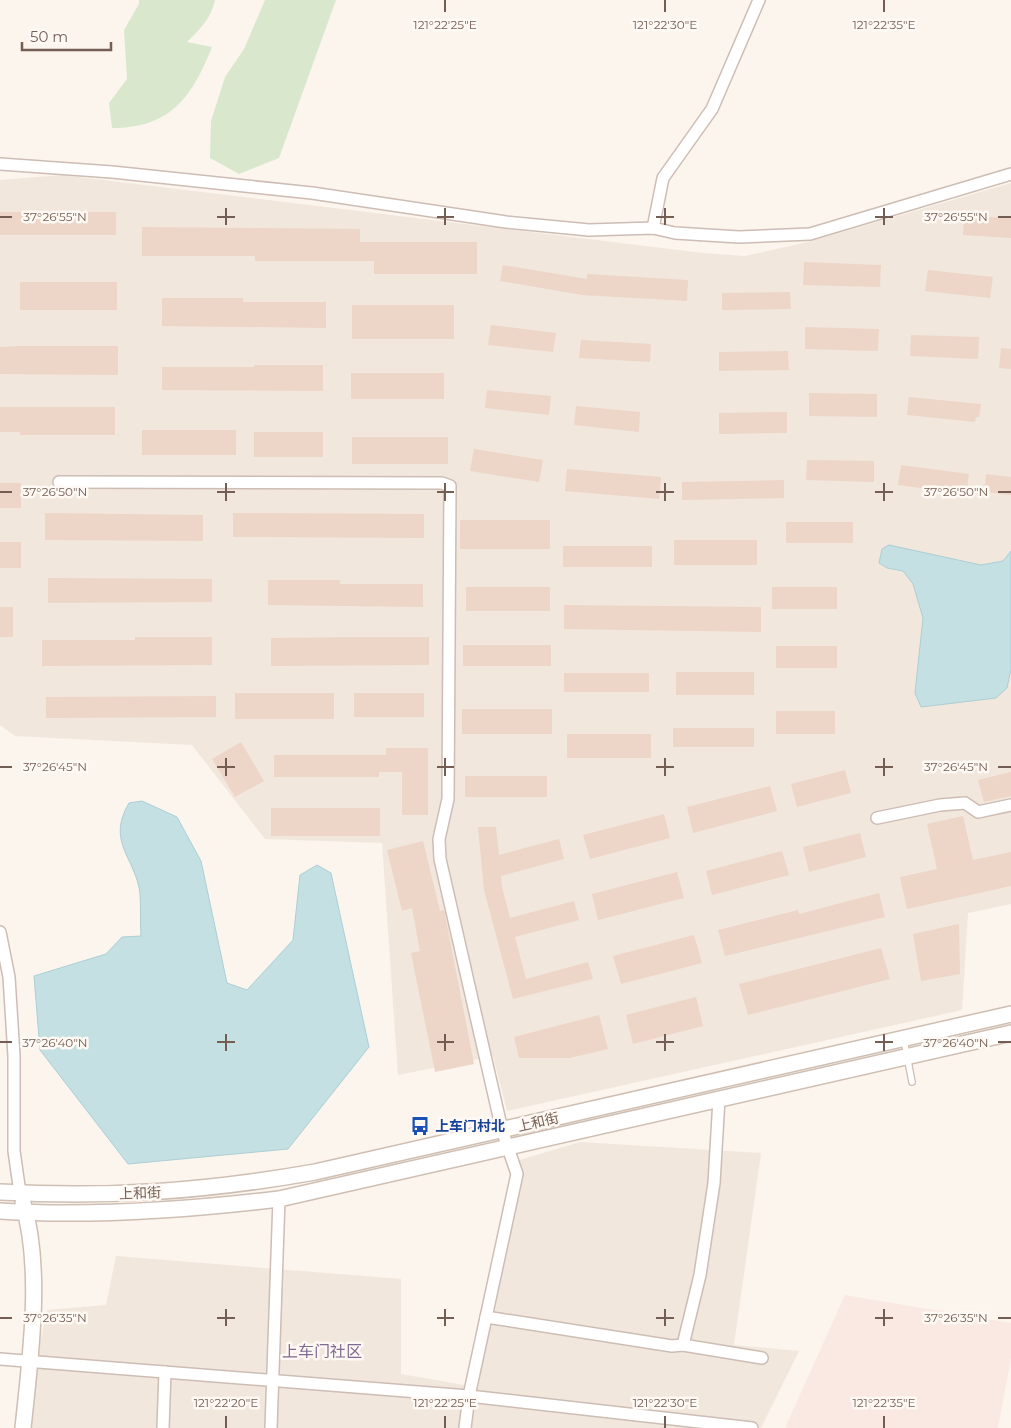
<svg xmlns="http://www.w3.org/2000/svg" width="1011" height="1428" viewBox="0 0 1011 1428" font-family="Montserrat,'Noto Sans SC',sans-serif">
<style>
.residential{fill:#f2e7dd}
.commercial{fill:#fae9e3}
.green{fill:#d9e8cd}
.water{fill:#c4e0e3;stroke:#abcfd4}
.building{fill:#edd5c8}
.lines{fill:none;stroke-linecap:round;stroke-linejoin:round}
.lane-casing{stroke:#cdbdb4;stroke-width:8}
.street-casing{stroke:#cdbdb4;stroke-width:14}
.secondary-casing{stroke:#cfbeb2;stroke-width:18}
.lane{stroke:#fff;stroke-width:5.5}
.street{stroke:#fff;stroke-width:11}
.secondary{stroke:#fff;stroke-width:15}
.ticks{fill:none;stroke:#745d52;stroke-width:2}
.labels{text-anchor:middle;stroke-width:5;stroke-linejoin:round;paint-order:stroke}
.street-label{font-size:14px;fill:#745d52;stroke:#fef9f4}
.transit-label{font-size:14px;font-weight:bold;fill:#164399;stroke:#fef9f4;text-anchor:start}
.quarter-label{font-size:16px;fill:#816b8f;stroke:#fef9f4}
.ticks-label{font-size:12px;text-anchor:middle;fill:#745d52;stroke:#fef9f4;stroke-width:5;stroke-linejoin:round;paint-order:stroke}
</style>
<rect width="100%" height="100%" fill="#fbf5ee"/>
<g class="residential">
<polygon points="62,175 703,253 745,256 808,242 1011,183 1011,904 968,913 962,1010 507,1111 493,1056 398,1075 382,843 265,839 192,745 15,736 0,725 0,180"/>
<polygon points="580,1142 761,1153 734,1345 799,1351 761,1428 26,1428 32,1380 47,1310 106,1305 116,1256 401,1279 401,1374 470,1386 516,1161"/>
</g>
<polygon class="commercial" points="845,1295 1011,1323 1011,1358 998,1428 785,1428"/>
<g class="green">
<path d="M139 0H215C211 19 200 29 187 42L212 47C192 97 171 128 112 128L109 103 127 79 124 30 139 4Z"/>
<polygon points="265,0 336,0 279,158 239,174 210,158 211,121 225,77 244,49"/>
</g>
<g class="water">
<polygon points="889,545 981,565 1003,561 1011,551 1011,669 1007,688 996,698 921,707 915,693 923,618 913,584 903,571 887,568 879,563 882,549"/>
<path d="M142 801 177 817 201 861 227 983 247 990 293 940 300 875 317 865 331 873 369 1047 288 1149 128 1164 40 1050 34 976 106 954 122 937 141 936C140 922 141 907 140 893 135 857 106 842 129 803Z"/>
</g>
<g class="building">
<rect x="0" y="212" width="116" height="23"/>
<polygon points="964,216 1011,218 1011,238 963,235"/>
<polygon points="142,227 360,229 360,242 477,242 477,274 374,274 374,261 255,261 255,256 142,256"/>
<polygon points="804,262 881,265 880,287 803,285"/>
<polygon points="503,265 587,279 587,274 688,280 687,301 582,295 500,281"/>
<polygon points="928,270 993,277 990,298 925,291"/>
<rect x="20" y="282" width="97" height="28"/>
<polygon points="790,292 791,309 722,310 722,293"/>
<polygon points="162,298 243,298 243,302 326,302 326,328 162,326"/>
<rect x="352" y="305" width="102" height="34"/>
<polygon points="491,325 556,333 553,352 488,345"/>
<polygon points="805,327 879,329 878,351 805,349"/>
<polygon points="911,335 979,337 978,359 910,356"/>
<polygon points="581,340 651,344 650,362 579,358"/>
<polygon points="18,346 118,346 118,375 0,374 0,347"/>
<polygon points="1001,348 1011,349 1011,369 999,368"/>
<polygon points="788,351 789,370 719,371 719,352"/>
<polygon points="254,365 323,365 323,391 162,390 162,367 254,367"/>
<rect x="351" y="373" width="93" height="26"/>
<polygon points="487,390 551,396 549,415 485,408"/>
<polygon points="809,393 877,394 877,417 809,416"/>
<polygon points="909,397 981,404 979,417 976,417 975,422 907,415"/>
<polygon points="576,406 640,412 639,432 574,425"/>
<polygon points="0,407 115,407 115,435 20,435 20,432 0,432"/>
<polygon points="787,412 787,433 719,434 719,413"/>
<rect x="142" y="430" width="94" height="25"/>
<rect x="254" y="432" width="69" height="25"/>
<rect x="352" y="437" width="96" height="27"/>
<polygon points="474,449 543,460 539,482 470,471"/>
<polygon points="807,460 874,461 874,482 806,480"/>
<polygon points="901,465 969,474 966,494 898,485"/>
<polygon points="567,469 661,477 659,499 565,491"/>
<polygon points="986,474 1011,477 1011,495 984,492"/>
<polygon points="784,480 784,498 682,500 682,482"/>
<rect x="0" y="483" width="21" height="25"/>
<polygon points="45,513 203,515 203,541 45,540"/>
<polygon points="233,513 424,514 424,538 233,537"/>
<rect x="460" y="520" width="90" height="29"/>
<rect x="786" y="522" width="67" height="21"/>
<rect x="674" y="540" width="83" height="25"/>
<rect x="0" y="542" width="21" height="26"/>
<rect x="563" y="546" width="89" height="21"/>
<polygon points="48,578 212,579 212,602 48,603"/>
<polygon points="268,580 340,580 340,584 423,584 423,607 268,605"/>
<rect x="466" y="587" width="84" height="24"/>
<rect x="772" y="587" width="65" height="22"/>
<polygon points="564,605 761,607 761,632 564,629"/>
<rect x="0" y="607" width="13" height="30"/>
<polygon points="135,637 212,637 212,665 42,666 42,640 135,640"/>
<polygon points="355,637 429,637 429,665 271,666 271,638"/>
<rect x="463" y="645" width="88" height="21"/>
<rect x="776" y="646" width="61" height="22"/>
<rect x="676" y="672" width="78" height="23"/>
<rect x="564" y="673" width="85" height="19"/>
<rect x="235" y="693" width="99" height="26"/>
<rect x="354" y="693" width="70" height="24"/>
<polygon points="216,696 216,717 46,718 46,697"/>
<rect x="462" y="709" width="90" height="25"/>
<rect x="776" y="711" width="59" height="23"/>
<rect x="673" y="728" width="81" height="19"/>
<rect x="567" y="734" width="84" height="24"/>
<polygon points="241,742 264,781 235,797 212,759"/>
<polygon points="386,748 428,748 428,815 402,815 402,772 379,772 379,777 274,777 274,755 386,755"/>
<polygon points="845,770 851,793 797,807 791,784"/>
<polygon points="1011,772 1011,796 984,802 978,780"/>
<rect x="465" y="776" width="82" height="21"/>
<polygon points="770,786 777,811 693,833 687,807"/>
<rect x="271" y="808" width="109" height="28"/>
<polygon points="664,814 670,838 590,859 583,835"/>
<polygon points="963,816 973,860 1011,852 1011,886 907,909 900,877 937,869 927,824"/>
<polygon points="478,827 496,827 499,855 559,839 564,859 501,876 502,887 510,918 574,901 579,920 515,937 526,979 588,962 593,979 513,999 484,890"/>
<polygon points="860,833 866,857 809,872 803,847"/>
<polygon points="423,841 440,911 444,910 474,1064 435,1072 411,953 420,951 412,908 402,911 387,850"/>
<polygon points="782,851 789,875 712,895 706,871"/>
<polygon points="677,872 684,898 598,920 592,894"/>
<polygon points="879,893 885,917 725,956 718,930 798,910 799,914"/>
<polygon points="959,924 960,974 921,981 913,934"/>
<polygon points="694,935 702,963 621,984 613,956"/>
<polygon points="881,948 890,979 748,1015 739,984"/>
<polygon points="696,997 703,1026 633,1044 626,1015"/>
<polygon points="599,1015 608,1049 570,1058 519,1058 514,1037"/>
</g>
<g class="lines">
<g class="lane-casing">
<polyline id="lane" points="904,1040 912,1082"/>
</g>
<g class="street-casing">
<g id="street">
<polyline points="0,164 112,172 312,193 506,222 589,230 653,228 675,233 739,237 810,234 1011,174"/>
<polyline points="653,228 663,178 712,109 759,0"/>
<polyline points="59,482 442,483 450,486 448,799 439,839 440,859 502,1130 517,1174 469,1396 465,1428"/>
<polyline points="877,818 940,805 965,803 978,812 1011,805"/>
<polyline points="0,932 9,977 14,1056 14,1151 20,1193"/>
<polyline points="486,1317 672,1346 683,1345 762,1358"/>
<polyline points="683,1345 700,1275 714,1183 719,1099"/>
<polyline points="0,1359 469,1396 752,1428"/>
<polyline points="163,1428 165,1372"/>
<polyline points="271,1428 279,1199"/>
</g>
</g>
<g class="secondary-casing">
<g id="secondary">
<path d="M0 1192C110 1198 207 1191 315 1172L1011 1014"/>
<path d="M0 1211C93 1217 187 1210 279 1199L1011 1033"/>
<path d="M23 1428C30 1359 43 1270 23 1203"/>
</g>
</g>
<use href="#lane" class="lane"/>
<use href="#street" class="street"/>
<use href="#secondary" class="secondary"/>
</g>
<path class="ticks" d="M445 0V12M665 0V12M884 0V12M226 208V225M445 208V225M665 208V225M884 208V225M0 217H12M217 217H235M437 217H454M656 217H674M875 217H893M998 217H1011M226 483V501M445 483V501M665 483V501M884 483V501M0 492H12M217 492H235M437 492H454M656 492H674M875 492H893M998 492H1011M226 758V776M445 758V776M665 758V776M884 758V776M0 767H12M217 767H235M437 767H454M656 767H674M875 767H893M998 767H1011M226 1034V1051M445 1034V1051M665 1034V1051M884 1034V1051M0 1042H12M217 1042H235M437 1042H454M656 1042H674M875 1042H893M998 1042H1011M226 1309V1326M445 1309V1326M665 1309V1326M884 1309V1326M0 1318H12M217 1318H235M437 1318H454M656 1318H674M875 1318H893M998 1318H1011M226 1416V1428M445 1416V1428M665 1416V1428M884 1416V1428"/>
<defs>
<g id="bus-bare" transform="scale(1.5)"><path d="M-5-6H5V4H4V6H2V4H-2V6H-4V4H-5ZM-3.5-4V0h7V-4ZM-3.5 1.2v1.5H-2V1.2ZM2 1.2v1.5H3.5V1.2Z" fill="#1a4fb4" stroke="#fef9f4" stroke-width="2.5" paint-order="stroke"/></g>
</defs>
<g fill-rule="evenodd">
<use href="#bus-bare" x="420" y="1126"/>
</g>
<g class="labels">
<g class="street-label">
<text transform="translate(538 1122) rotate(-13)" y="5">上和街</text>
<text transform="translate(140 1193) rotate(-2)" y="5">上和街</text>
</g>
<g class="transit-label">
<text x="435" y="1131">上车门村北</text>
</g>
<g class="quarter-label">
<text x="322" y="1357">上车门社区</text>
</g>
</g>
<g class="ticks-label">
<text x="445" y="29">121°22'25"E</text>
<text x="665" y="29">121°22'30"E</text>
<text x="884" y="29">121°22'35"E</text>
<text x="55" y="221">37°26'55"N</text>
<text x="956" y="221">37°26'55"N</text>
<text x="55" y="496">37°26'50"N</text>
<text x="956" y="496">37°26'50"N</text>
<text x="55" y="771">37°26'45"N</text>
<text x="956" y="771">37°26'45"N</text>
<text x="55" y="1047">37°26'40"N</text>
<text x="956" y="1047">37°26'40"N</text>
<text x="55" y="1322">37°26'35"N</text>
<text x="956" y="1322">37°26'35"N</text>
<text x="226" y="1407">121°22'20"E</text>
<text x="445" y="1407">121°22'25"E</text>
<text x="665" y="1407">121°22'30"E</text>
<text x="884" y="1407">121°22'35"E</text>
</g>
<path d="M22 42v8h89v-8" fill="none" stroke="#745d52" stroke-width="2.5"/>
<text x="30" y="42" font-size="15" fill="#745d52" stroke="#fef9f4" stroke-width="4" paint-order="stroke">50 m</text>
</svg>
